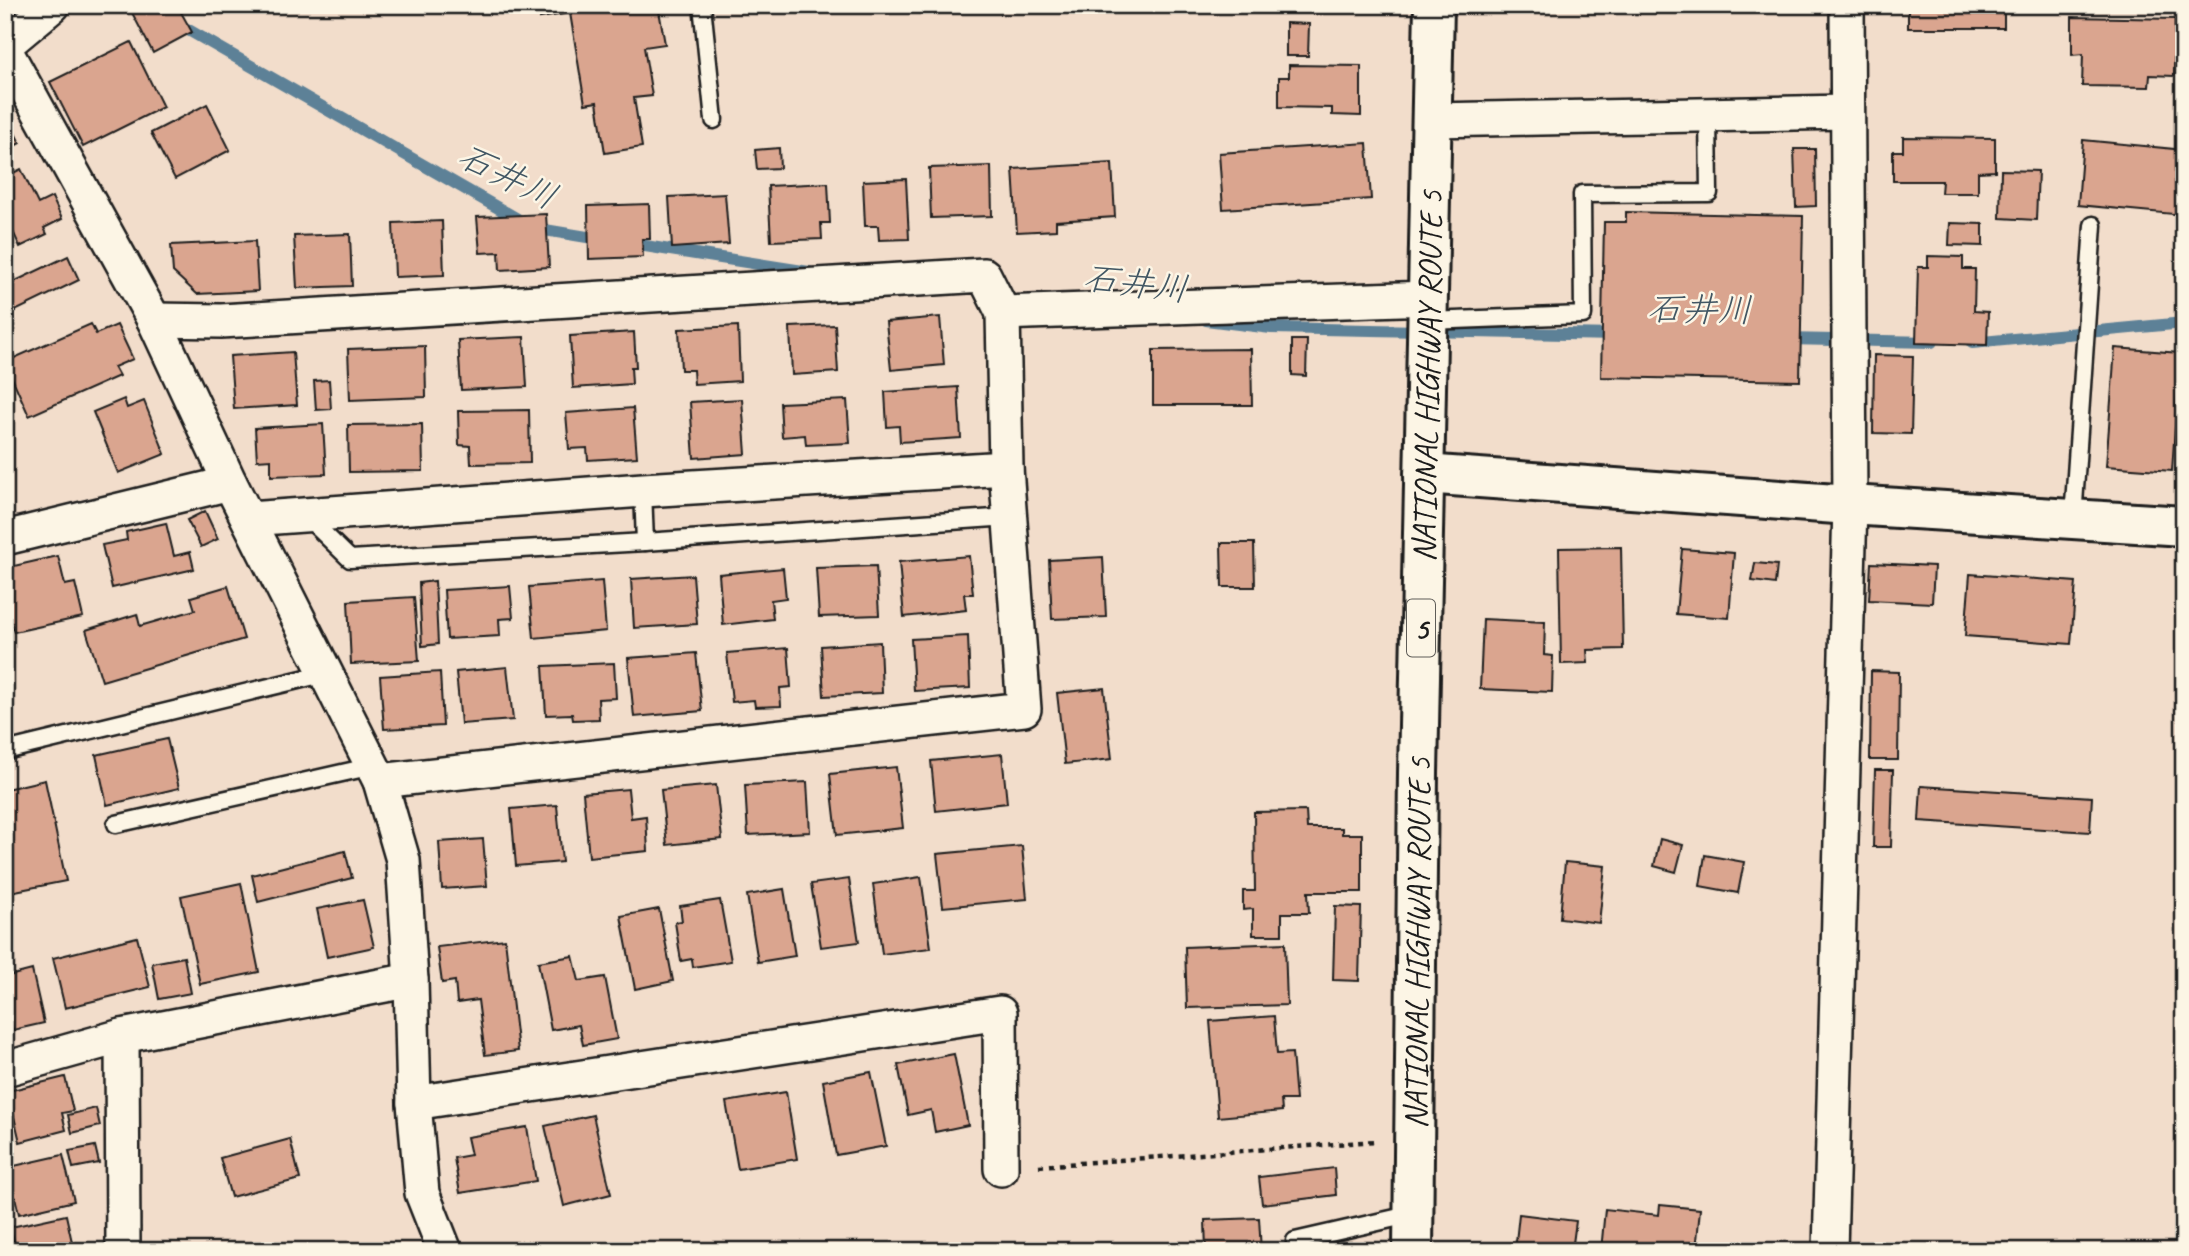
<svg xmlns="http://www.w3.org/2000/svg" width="2189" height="1256" viewBox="0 0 2189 1256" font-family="Caveat,'Klee One',sans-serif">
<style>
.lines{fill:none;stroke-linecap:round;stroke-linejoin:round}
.stream{stroke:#5d8197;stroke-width:12}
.building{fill:#daa58f;stroke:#1c1c1c;stroke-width:2}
.lane-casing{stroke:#1c1c1c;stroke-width:21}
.street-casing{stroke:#1c1c1c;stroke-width:38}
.secondary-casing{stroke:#1c1c1c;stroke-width:44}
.highway-casing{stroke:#1c1c1c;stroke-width:44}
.path{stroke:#1c1c1c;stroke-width:4.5;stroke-dasharray:5 5;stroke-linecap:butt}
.lane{stroke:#fcf5e5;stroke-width:16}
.street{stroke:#fcf5e5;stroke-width:33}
.secondary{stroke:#fcf5e5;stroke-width:38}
.highway{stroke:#fcf5e5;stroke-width:38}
.labels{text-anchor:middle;stroke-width:5;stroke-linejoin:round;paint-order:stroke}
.shield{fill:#fcf5e5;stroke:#5f5d58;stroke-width:2}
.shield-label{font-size:32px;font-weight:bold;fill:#1c1c1c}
.street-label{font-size:33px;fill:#1c1c1c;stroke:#fcf5e5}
.water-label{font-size:35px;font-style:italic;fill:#425764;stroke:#fcf5e5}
</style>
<rect width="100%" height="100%" fill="#f2ddcb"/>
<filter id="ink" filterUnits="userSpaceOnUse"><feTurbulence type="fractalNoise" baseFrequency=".0143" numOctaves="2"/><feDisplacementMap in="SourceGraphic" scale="14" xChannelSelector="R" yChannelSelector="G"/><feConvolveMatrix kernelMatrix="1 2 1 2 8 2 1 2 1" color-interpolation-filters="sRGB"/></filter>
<g filter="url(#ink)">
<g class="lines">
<g class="stream">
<polyline points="178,24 533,228 605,240"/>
<polyline points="626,243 809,272"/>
<polyline points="1206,320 1271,328 1617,335"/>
<polyline points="1786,339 1932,342"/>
<polyline points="1972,343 2184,323"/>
</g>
</g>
<g class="building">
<polygon points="128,5 177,5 192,32 153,53"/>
<polygon points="538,5 658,5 665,44 644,47 652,96 634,98 642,147 605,153 597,102 585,104 570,13 540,18"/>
<rect x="1908" y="5" width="96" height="23"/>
<polygon points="2072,17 2175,19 2174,76 2150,75 2149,87 2082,86 2083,54 2072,55"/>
<polygon points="1286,23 1309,24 1308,56 1286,56"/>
<polygon points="2180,36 2184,36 2184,77 2181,77"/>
<polygon points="131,42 163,107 83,147 50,82"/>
<polygon points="1289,65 1361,66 1361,116 1332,115 1332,108 1279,107 1279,77 1289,77"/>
<polygon points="207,104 230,150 175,179 151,133"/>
<polygon points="5,113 20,143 5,151"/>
<polygon points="1903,137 1995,138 1995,171 1978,172 1978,193 1941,193 1942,181 1893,181 1893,151 1903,151"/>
<polygon points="2083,140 2184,150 2184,215 2078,205"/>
<polygon points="1367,143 1371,199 1223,209 1219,153"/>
<polygon points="779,148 780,168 757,169 755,150"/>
<polygon points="1794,149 1815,149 1816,206 1796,207"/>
<polygon points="1112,163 1115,217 1056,221 1056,230 1017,232 1013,169"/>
<polygon points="991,166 992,216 931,218 929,168"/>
<polygon points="21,169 38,204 52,197 62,219 44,228 47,234 20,247 5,214 5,177"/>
<polygon points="2001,170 2038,171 2036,220 2000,218"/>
<polygon points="906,179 909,239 879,240 878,226 865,226 863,181"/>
<polygon points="828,183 830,223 821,223 822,239 771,241 768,186"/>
<polygon points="725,194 729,244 672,248 669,197"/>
<polygon points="649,204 650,239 642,239 643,257 589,259 588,206"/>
<polygon points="1626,212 1803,216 1800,381 1601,377 1604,222 1626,222"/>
<polygon points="546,214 549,267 500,270 499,252 480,253 477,217"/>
<polygon points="442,221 444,275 395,277 393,223"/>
<polygon points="1950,223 1983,224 1983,246 1949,245"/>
<polygon points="350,234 352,286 297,288 294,236"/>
<polygon points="255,241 258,291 197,294 173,272 171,245"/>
<polygon points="68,256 79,280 5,316 5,286"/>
<polygon points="1928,256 1963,257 1963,269 1975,269 1974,311 1988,312 1987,345 1916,343 1918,267 1928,267"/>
<polygon points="940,317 944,365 891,370 886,322"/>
<polygon points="91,324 96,334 117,325 133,359 114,367 119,376 29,416 5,362"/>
<polygon points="835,325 838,372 792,375 790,327"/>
<polygon points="738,326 740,381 694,384 693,370 681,370 679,329"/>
<polygon points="634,332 636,367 631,367 632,384 573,388 570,336"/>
<polygon points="524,337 527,387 461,390 458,340"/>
<polygon points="1292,340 1307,340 1306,376 1292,375"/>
<polygon points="425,346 426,397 350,400 348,349"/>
<polygon points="2115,348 2180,353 2172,471 2106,466"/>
<polygon points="1251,349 1252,405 1153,405 1153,350"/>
<polygon points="293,352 297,405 234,409 230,356"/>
<polygon points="1874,355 1913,356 1911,434 1873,433"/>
<polygon points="329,380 331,409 316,410 314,381"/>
<polygon points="958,387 961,438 900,442 899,426 887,427 885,392"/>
<polygon points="124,399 127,408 144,401 165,454 118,473 93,412"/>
<polygon points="742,399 746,454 694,458 690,402"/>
<polygon points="847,400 850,443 806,445 805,435 782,437 780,403"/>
<polygon points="633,408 637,457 588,460 587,448 569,449 566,413"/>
<polygon points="529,410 530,463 471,464 470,446 459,445 458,411"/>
<polygon points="323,424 326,474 271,476 271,459 257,460 255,428"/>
<polygon points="422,424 423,471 349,472 348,425"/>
<polygon points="205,511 218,539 201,547 187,520"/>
<polygon points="166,523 174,556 190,552 194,569 112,588 102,545 127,540 126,532"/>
<polygon points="1221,543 1254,543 1255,587 1222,587"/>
<polygon points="1621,547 1623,649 1587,650 1588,663 1561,664 1559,548"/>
<polygon points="1682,549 1734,553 1729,618 1676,614"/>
<polygon points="58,556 65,585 75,583 83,617 14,632 8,610 5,610 5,568"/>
<polygon points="969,556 973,594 964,594 966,610 904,617 899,562"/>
<polygon points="1103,557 1106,617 1052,619 1049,560"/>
<polygon points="1755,563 1777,565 1775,584 1752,581"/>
<polygon points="1871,563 1934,566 1932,603 1869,600"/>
<polygon points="876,566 879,615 819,617 816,568"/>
<polygon points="783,568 786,598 771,600 773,619 723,625 719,574"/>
<polygon points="1970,574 2076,582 2071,644 1965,636"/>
<polygon points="693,575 697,624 634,628 631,579"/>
<polygon points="435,581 438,644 422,646 419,583"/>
<polygon points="602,581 606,631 534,638 529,587"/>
<polygon points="228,586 244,639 102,681 86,630 137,614 140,626 195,610 191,597"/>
<polygon points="510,586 513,618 499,619 500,636 447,639 444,590"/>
<polygon points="414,597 419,661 351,664 348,601"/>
<polygon points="1483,619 1545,622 1544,655 1553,656 1552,692 1480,689"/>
<polygon points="968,636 970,688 914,691 911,639"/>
<polygon points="880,642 882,693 824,696 821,646"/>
<polygon points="788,648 791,687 780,688 781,706 755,707 754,700 732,702 727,653"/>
<polygon points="696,653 702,711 634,717 628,658"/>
<polygon points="614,663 616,698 598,699 599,719 573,720 572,714 546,715 543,666"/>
<polygon points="507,667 513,720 461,724 456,672"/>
<polygon points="1871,671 1899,672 1898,760 1870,760"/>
<polygon points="440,672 443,726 384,729 380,676"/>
<polygon points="1104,688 1112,759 1065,764 1057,693"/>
<polygon points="167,739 179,788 107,805 96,755"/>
<polygon points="1002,754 1007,803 936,811 931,761"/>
<polygon points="896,767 903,828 837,835 830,774"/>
<polygon points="1875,770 1893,770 1891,847 1873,847"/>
<polygon points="45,780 66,881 5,893 5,798 7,798 6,789"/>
<polygon points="807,782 810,832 748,835 745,785"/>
<polygon points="716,785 722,839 667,845 661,790"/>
<polygon points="1921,786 2092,797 2090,832 1919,821"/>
<polygon points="628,789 631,818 646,816 648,851 589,857 583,793"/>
<polygon points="557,805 562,862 516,866 511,809"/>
<polygon points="1306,811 1307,828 1342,828 1342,834 1362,834 1362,892 1308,892 1309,913 1282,913 1282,935 1253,935 1253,909 1243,910 1243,891 1255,891 1254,812"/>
<polygon points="483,839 487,886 442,889 439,842"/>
<polygon points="1660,839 1683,845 1676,872 1654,866"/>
<polygon points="1022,846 1027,899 943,907 937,854"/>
<polygon points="345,851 352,878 258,902 252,875"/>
<polygon points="1705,855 1744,862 1738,893 1700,886"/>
<polygon points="1565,862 1605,866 1599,923 1560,918"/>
<polygon points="921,877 931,948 882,954 873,884"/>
<polygon points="849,879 859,942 821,947 811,884"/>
<polygon points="241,883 259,972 200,984 181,896"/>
<polygon points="784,889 795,956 758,962 747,895"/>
<polygon points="363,900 374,947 327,957 317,909"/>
<polygon points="720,900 731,961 693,967 692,959 681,961 675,922 682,921 680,906"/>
<polygon points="1335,906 1361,907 1359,981 1333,980"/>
<polygon points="659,909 673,981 635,989 621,916"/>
<polygon points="137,937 150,987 65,1008 53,958"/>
<polygon points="505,939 518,1051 485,1055 478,1000 457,1003 455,981 442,983 437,947"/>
<polygon points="1285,943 1287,1005 1187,1008 1185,947"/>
<polygon points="573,956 579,981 605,977 617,1039 583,1045 579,1025 551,1030 538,962"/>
<polygon points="184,957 191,993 159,999 152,963"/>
<polygon points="32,970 44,1023 13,1030 5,997 5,977"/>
<polygon points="1274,1016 1277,1054 1292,1053 1296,1100 1281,1100 1282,1111 1218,1117 1210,1021"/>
<polygon points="954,1054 968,1125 935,1132 931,1110 908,1115 898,1065"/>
<polygon points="871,1072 886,1146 836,1155 823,1081"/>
<polygon points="65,1077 73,1111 62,1113 66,1130 20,1142 8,1091"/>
<polygon points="786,1092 797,1159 738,1169 726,1102"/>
<polygon points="96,1108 100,1126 72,1133 68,1115"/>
<polygon points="593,1115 611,1194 564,1206 545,1126"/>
<polygon points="527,1127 536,1181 460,1193 454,1158 471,1155 467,1137"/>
<polygon points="290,1139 300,1179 231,1197 220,1158"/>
<polygon points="95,1146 99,1163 73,1168 69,1151"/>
<polygon points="63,1155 74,1201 19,1214 15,1197 5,1199 5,1168"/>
<polygon points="1334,1168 1336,1195 1262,1204 1259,1177"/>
<polygon points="1660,1205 1700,1209 1696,1251 1601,1251 1605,1209 1659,1215"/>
<polygon points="1519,1214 1576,1221 1572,1251 1515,1251"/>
<polygon points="66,1215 74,1251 16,1251 11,1227"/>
<polygon points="1259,1218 1261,1251 1206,1251 1205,1220"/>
</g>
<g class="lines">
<g class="lane-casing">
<g id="lane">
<polyline points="702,5 714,120"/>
<polyline points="1428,321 1583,315 1582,194 1709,193 1708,115"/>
<polyline points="643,490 645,542"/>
<polyline points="306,516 350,559 645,542 1009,517"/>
<polyline points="2073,519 2093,225"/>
<polyline points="5,751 327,673"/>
<polyline points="116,824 373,766"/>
<polyline points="1295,1251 1295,1241 1413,1214"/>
</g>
</g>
<g class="street-casing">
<g id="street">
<polyline points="5,45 53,5"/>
<polyline points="5,50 154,320 230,483 380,781 403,860 411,980 414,1103 422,1193 445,1251"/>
<polyline points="1432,120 1847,112"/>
<polyline points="154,320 221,321 984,275 1003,313 1429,298"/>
<polyline points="249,519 643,490 1006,468"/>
<polyline points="5,538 230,483"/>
<polyline points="380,781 1024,709 1006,468 1003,313"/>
<polyline points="122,1036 123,1251"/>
<polyline points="5,1069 122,1036 411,980"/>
<polyline points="414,1103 1000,1013 1001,1169"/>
<polyline points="1830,1251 1850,505 1847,5"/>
</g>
</g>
<g class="secondary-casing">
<polyline id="secondary" points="1424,474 1850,505 2184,526"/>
</g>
<g class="highway-casing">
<g id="highway">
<path id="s1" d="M1413 1251 1418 773 1434 5"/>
</g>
</g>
<polyline class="path" points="1039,1166 1376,1141"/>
<use href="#lane" class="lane"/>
<use href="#street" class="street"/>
<use href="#secondary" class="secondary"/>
<use href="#highway" class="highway"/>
</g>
</g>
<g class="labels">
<rect class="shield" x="1407" y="599.5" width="28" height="57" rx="5"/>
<g class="shield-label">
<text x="1421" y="639">5</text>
</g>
<g class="street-label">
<text dy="12" stroke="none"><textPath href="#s1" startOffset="875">NATIONAL HIGHWAY ROUTE 5</textPath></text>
<text dy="12" stroke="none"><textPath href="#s1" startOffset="308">NATIONAL HIGHWAY ROUTE 5</textPath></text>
</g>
<g class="water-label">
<text transform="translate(508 176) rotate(26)" y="12">石井川</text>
<text transform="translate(1136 283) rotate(7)" y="12">石井川</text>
<text transform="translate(1700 309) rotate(1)" y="12">石井川</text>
</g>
</g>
<rect width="2189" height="1256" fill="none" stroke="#fcf5e5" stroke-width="28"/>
<rect x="14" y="14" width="2161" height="1228" fill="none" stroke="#1c1c1c" stroke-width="2.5" filter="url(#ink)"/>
</svg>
